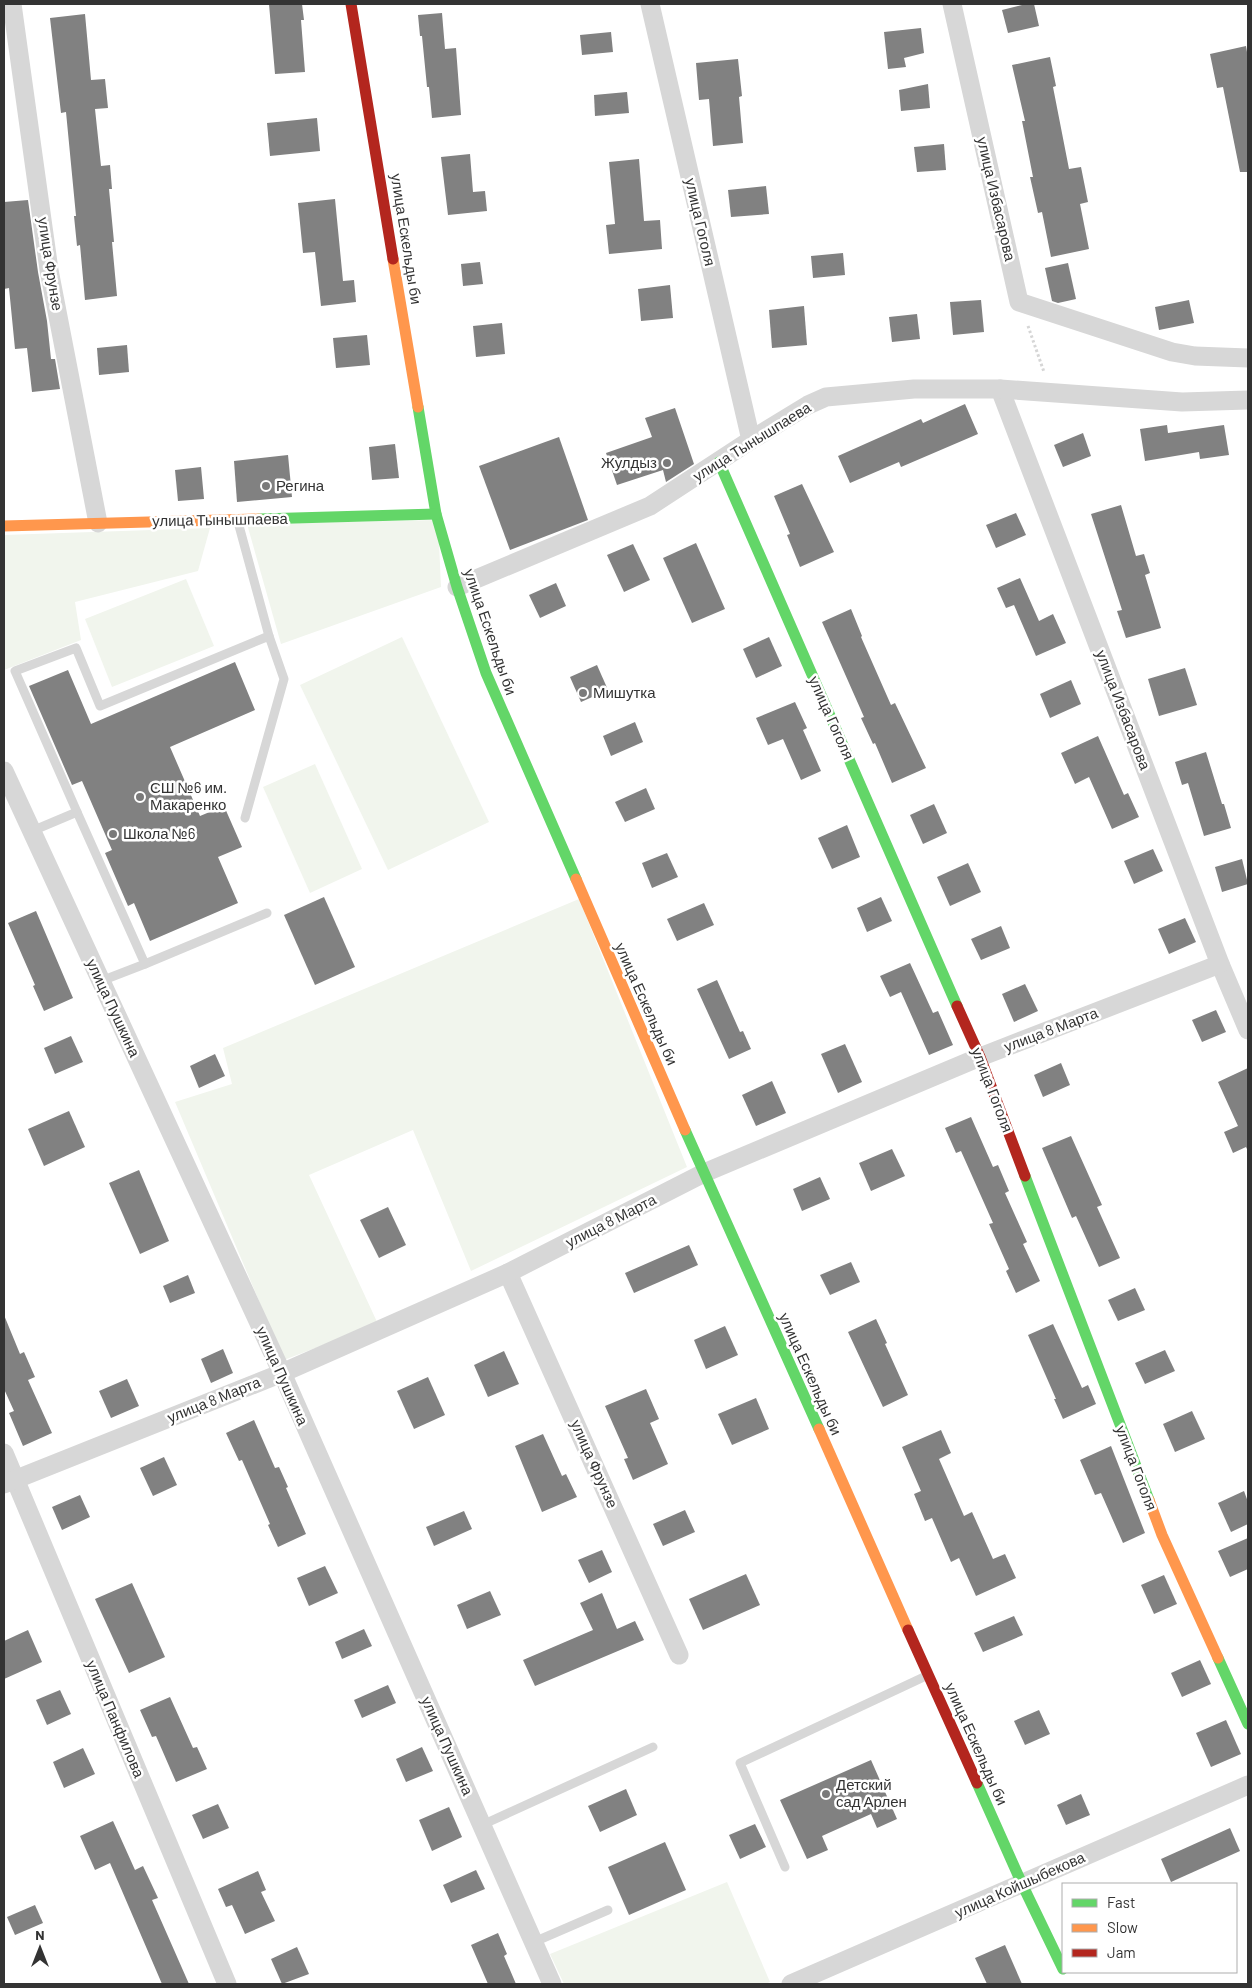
<svg xmlns="http://www.w3.org/2000/svg" width="1252" height="1988" viewBox="0 0 1252 1988" font-family="Barlow,sans-serif">
<style>
.green{fill:#f1f5ed}
.building{fill:#818181}
.lines{fill:none;stroke-linecap:round;stroke-linejoin:round}
.path{stroke:#d6d6d6;stroke-width:3;stroke-dasharray:2.5 2.5;stroke-linecap:butt}
.lane{stroke:#d7d7d7;stroke-width:9}
.street{stroke:#d7d7d7;stroke-width:19}
.fast{stroke:#63d668;stroke-width:11}
.slow{stroke:#ff974d;stroke-width:11}
.jam{stroke:#b3261e;stroke-width:11}
.poi-dot{fill:#7a7a7a;stroke:#fff;stroke-width:2}
.labels{text-anchor:middle;stroke-width:5;stroke-linejoin:round;paint-order:stroke}
.street-label{font-size:15px;fill:#333;stroke:#fff}
.poi-label{font-size:15px;fill:#333;stroke:#fff;text-anchor:start}
</style>
<rect width="100%" height="100%" fill="#fff"/>
<g class="green">
<polygon points="438,520 441,587 281,644 247,524"/>
<polygon points="210,528 198,571 75,602 81,640 4,670 4,535"/>
<polygon points="186,579 214,646 112,687 85,619"/>
<polygon points="402,637 489,822 388,870 300,685"/>
<polygon points="315,764 362,869 310,893 263,787"/>
<polygon points="579,899 687,1167 471,1271 413,1130 309,1175 378,1324 284,1360 175,1102 232,1084 223,1048"/>
<polygon points="727,1882 770,1982 765,1984 564,1984 550,1954"/>
</g>
<g class="building">
<polygon points="269,4 302,4 304,20 301,20 305,72 275,74"/>
<polygon points="1026,4 1034,4 1039,26 1008,33 1002,10"/>
<polygon points="442,13 445,49 456,48 461,115 432,118 429,87 427,87 422,36 420,36 418,15"/>
<polygon points="85,14 91,80 105,79 108,108 95,109 101,166 110,165 112,189 109,189 114,242 112,242 117,296 85,300 80,245 77,246 74,216 76,216 66,112 61,113 50,18"/>
<polygon points="921,28 924,53 904,58 906,67 888,69 884,32"/>
<polygon points="611,32 613,52 582,55 580,35"/>
<polygon points="1246,46 1248,58 1248,172 1240,172 1223,87 1217,88 1210,54"/>
<polygon points="1050,57 1056,86 1053,87 1069,169 1081,167 1088,202 1080,204 1089,249 1051,257 1042,212 1038,213 1030,177 1033,177 1022,121 1025,121 1012,65"/>
<polygon points="738,59 742,96 739,97 743,143 713,146 709,99 699,100 696,63"/>
<polygon points="928,84 930,108 901,111 899,90"/>
<polygon points="627,92 629,113 595,116 594,95"/>
<polygon points="317,118 320,151 270,156 267,123"/>
<polygon points="944,144 946,170 917,172 914,147"/>
<polygon points="470,154 473,192 485,191 487,211 448,215 441,157"/>
<polygon points="639,159 644,221 660,220 662,249 609,254 606,225 615,224 609,162"/>
<polygon points="766,186 769,214 731,217 728,190"/>
<polygon points="335,199 343,281 354,280 356,302 321,306 315,252 303,253 298,203"/>
<polygon points="28,200 38,272 47,321 51,359 55,359 60,389 32,392 27,348 15,349 9,288 4,289 4,202"/>
<polygon points="843,253 845,275 813,278 811,256"/>
<polygon points="480,262 483,284 463,286 461,264"/>
<polygon points="1068,263 1076,299 1058,303 1052,301 1045,268"/>
<polygon points="670,285 673,318 641,321 638,289"/>
<polygon points="981,300 984,332 953,335 950,302"/>
<polygon points="1189,300 1194,323 1159,330 1155,307"/>
<polygon points="804,306 807,345 772,348 769,310"/>
<polygon points="917,314 920,339 892,342 889,317"/>
<polygon points="502,323 505,354 476,357 473,326"/>
<polygon points="367,335 370,365 336,368 333,338"/>
<polygon points="127,345 129,372 99,375 97,348"/>
<polygon points="965,404 978,434 901,467 899,462 850,483 838,456 921,419 923,423"/>
<polygon points="675,408 694,464 666,482 663,470 617,485 606,453 652,437 645,418"/>
<polygon points="1167,425 1168,433 1224,425 1229,455 1200,459 1199,452 1145,461 1140,429"/>
<polygon points="1083,433 1091,456 1063,467 1054,445"/>
<polygon points="559,437 588,520 510,550 479,466"/>
<polygon points="395,444 399,478 372,480 369,447"/>
<polygon points="288,455 292,497 237,502 234,461"/>
<polygon points="201,467 204,499 178,501 175,470"/>
<polygon points="802,484 834,552 800,567 787,535 790,534 774,496"/>
<polygon points="1121,505 1136,556 1144,554 1150,573 1145,575 1161,628 1126,638 1117,611 1122,610 1091,514"/>
<polygon points="1016,513 1026,535 996,548 986,525"/>
<polygon points="696,543 725,609 692,623 663,558"/>
<polygon points="633,544 650,580 624,592 607,555"/>
<polygon points="1020,578 1039,621 1053,614 1066,643 1036,656 1014,605 1006,608 997,588"/>
<polygon points="556,583 566,606 540,618 529,595"/>
<polygon points="851,609 862,636 861,637 891,705 895,703 926,768 892,783 875,743 873,744 861,718 864,717 822,622"/>
<polygon points="769,637 782,666 756,678 743,649"/>
<polygon points="235,662 255,710 170,747 200,816 224,806 242,847 218,857 238,903 150,941 134,903 128,906 105,853 112,850 82,781 72,785 29,686 68,670 91,724"/>
<polygon points="597,665 608,690 581,702 570,677"/>
<polygon points="1185,668 1197,705 1159,716 1148,679"/>
<polygon points="1071,680 1081,704 1050,718 1040,694"/>
<polygon points="795,702 807,728 803,730 821,771 801,780 783,739 768,745 756,718"/>
<polygon points="635,722 643,742 611,756 603,736"/>
<polygon points="1098,736 1124,795 1128,793 1139,817 1112,829 1089,777 1075,784 1061,753"/>
<polygon points="1206,752 1222,804 1224,804 1231,828 1204,836 1188,783 1182,785 1175,762"/>
<polygon points="646,788 655,809 625,822 615,802"/>
<polygon points="934,804 947,833 923,844 910,815"/>
<polygon points="847,825 860,857 832,869 818,838"/>
<polygon points="1153,849 1163,871 1134,884 1124,861"/>
<polygon points="667,853 678,877 652,888 642,863"/>
<polygon points="1242,859 1248,884 1222,892 1215,867"/>
<polygon points="968,863 981,892 950,906 937,877"/>
<polygon points="324,897 355,967 315,985 284,915"/>
<polygon points="881,897 892,921 867,932 857,908"/>
<polygon points="704,903 714,925 677,941 667,919"/>
<polygon points="36,911 73,998 44,1011 33,986 35,985 8,923"/>
<polygon points="1185,918 1196,942 1169,954 1158,929"/>
<polygon points="1001,926 1010,948 981,960 971,939"/>
<polygon points="910,963 933,1013 938,1011 953,1045 929,1055 901,992 890,997 880,976"/>
<polygon points="717,980 740,1032 743,1031 751,1049 729,1059 697,989"/>
<polygon points="1025,984 1038,1011 1014,1022 1002,994"/>
<polygon points="1216,1010 1226,1032 1202,1042 1192,1020"/>
<polygon points="71,1036 83,1062 55,1074 44,1048"/>
<polygon points="845,1044 862,1082 838,1093 821,1054"/>
<polygon points="215,1054 225,1076 199,1088 190,1066"/>
<polygon points="1061,1063 1070,1085 1043,1097 1034,1075"/>
<polygon points="1248,1068 1248,1151 1246,1147 1233,1153 1224,1132 1238,1126 1218,1082"/>
<polygon points="772,1081 786,1113 756,1126 742,1095"/>
<polygon points="69,1111 85,1147 44,1166 28,1129"/>
<polygon points="971,1117 993,1167 998,1165 1009,1191 1005,1193 1027,1242 1023,1244 1040,1281 1016,1293 1006,1271 1009,1269 989,1224 993,1223 961,1151 956,1153 945,1128"/>
<polygon points="1071,1136 1102,1205 1097,1207 1120,1258 1099,1267 1076,1216 1072,1218 1042,1148"/>
<polygon points="892,1149 905,1176 871,1191 859,1163"/>
<polygon points="139,1170 169,1241 140,1254 109,1183"/>
<polygon points="820,1177 830,1199 802,1211 793,1189"/>
<polygon points="388,1207 406,1245 379,1258 360,1220"/>
<polygon points="689,1245 698,1265 634,1293 625,1273"/>
<polygon points="851,1262 860,1282 830,1295 820,1275"/>
<polygon points="188,1275 195,1293 170,1303 163,1286"/>
<polygon points="1135,1288 1145,1310 1118,1321 1108,1300"/>
<polygon points="4,1315 20,1354 24,1352 35,1377 28,1380 52,1433 23,1446 9,1413 14,1411 4,1389"/>
<polygon points="876,1319 887,1343 885,1344 908,1395 883,1407 848,1332"/>
<polygon points="1053,1324 1082,1388 1088,1385 1096,1404 1063,1419 1054,1399 1056,1399 1028,1335"/>
<polygon points="725,1326 738,1355 706,1369 694,1340"/>
<polygon points="223,1349 233,1373 211,1383 201,1359"/>
<polygon points="1165,1350 1175,1371 1145,1384 1135,1363"/>
<polygon points="504,1351 519,1384 488,1397 474,1365"/>
<polygon points="428,1377 445,1415 414,1429 397,1391"/>
<polygon points="127,1379 139,1406 111,1418 99,1391"/>
<polygon points="646,1389 659,1419 650,1423 668,1464 633,1480 624,1459 628,1458 605,1406"/>
<polygon points="756,1398 769,1429 732,1445 718,1414"/>
<polygon points="1192,1411 1205,1439 1175,1452 1163,1424"/>
<polygon points="254,1420 275,1468 279,1467 288,1487 286,1488 306,1534 278,1547 268,1525 270,1524 242,1460 239,1461 226,1433"/>
<polygon points="941,1430 951,1453 939,1459 964,1516 972,1512 993,1559 1005,1554 1016,1578 976,1596 959,1558 951,1562 932,1518 925,1521 914,1494 921,1491 902,1447"/>
<polygon points="543,1434 562,1476 566,1474 577,1497 542,1512 515,1446"/>
<polygon points="1111,1446 1145,1533 1123,1543 1101,1493 1095,1495 1080,1460"/>
<polygon points="164,1457 177,1485 153,1496 140,1468"/>
<polygon points="1244,1491 1248,1502 1248,1524 1231,1532 1218,1503"/>
<polygon points="80,1495 90,1517 62,1530 52,1507"/>
<polygon points="685,1510 695,1532 663,1546 653,1524"/>
<polygon points="464,1511 472,1529 434,1546 426,1527"/>
<polygon points="1248,1538 1248,1569 1230,1577 1218,1551"/>
<polygon points="602,1550 612,1572 589,1583 578,1560"/>
<polygon points="325,1566 338,1593 309,1606 297,1578"/>
<polygon points="746,1574 760,1605 703,1630 689,1599"/>
<polygon points="1164,1575 1177,1604 1154,1614 1141,1585"/>
<polygon points="132,1583 165,1657 129,1673 95,1599"/>
<polygon points="490,1591 501,1615 467,1629 457,1605"/>
<polygon points="602,1593 617,1629 635,1621 644,1640 535,1686 523,1660 593,1630 580,1603"/>
<polygon points="1014,1616 1023,1635 983,1652 974,1633"/>
<polygon points="364,1629 372,1646 342,1659 335,1642"/>
<polygon points="28,1630 42,1662 4,1679 4,1641"/>
<polygon points="1200,1660 1211,1684 1182,1697 1171,1673"/>
<polygon points="388,1685 396,1703 362,1718 354,1700"/>
<polygon points="60,1690 71,1714 47,1725 36,1700"/>
<polygon points="170,1697 193,1748 197,1747 207,1769 176,1782 156,1736 152,1737 140,1710"/>
<polygon points="1039,1710 1050,1734 1025,1745 1014,1721"/>
<polygon points="1226,1720 1241,1754 1211,1767 1196,1733"/>
<polygon points="422,1747 433,1771 406,1782 396,1759"/>
<polygon points="83,1748 95,1774 64,1788 53,1762"/>
<polygon points="871,1760 897,1819 877,1828 871,1814 822,1836 828,1850 807,1859 780,1800"/>
<polygon points="626,1789 637,1815 600,1832 588,1806"/>
<polygon points="1081,1794 1090,1815 1066,1825 1057,1805"/>
<polygon points="218,1804 229,1828 203,1839 192,1815"/>
<polygon points="449,1807 462,1837 432,1851 419,1820"/>
<polygon points="113,1821 135,1870 143,1866 158,1898 152,1900 189,1984 162,1984 110,1863 95,1870 80,1836"/>
<polygon points="755,1824 766,1847 740,1859 729,1835"/>
<polygon points="1230,1828 1240,1851 1171,1882 1161,1859"/>
<polygon points="665,1842 686,1890 629,1915 608,1867"/>
<polygon points="476,1870 485,1889 451,1903 443,1885"/>
<polygon points="258,1871 266,1890 261,1892 275,1921 245,1934 232,1905 226,1907 218,1889"/>
<polygon points="35,1905 43,1923 15,1935 7,1917"/>
<polygon points="498,1933 507,1954 504,1956 516,1984 488,1984 471,1945"/>
<polygon points="1005,1945 1022,1984 987,1984 975,1958"/>
<polygon points="297,1947 309,1974 282,1984 271,1959"/>
</g>
<g class="lines">
<polyline class="path" points="1028,326 1044,372"/>
<g class="lane">
<polyline points="238,522 269,636"/>
<polyline points="77,812 15,671 76,648 100,706 269,636 284,679 245,818"/>
<polyline points="32,831 77,812 145,964 267,913"/>
<polyline points="101,981 145,964"/>
<polyline points="482,1825 653,1747"/>
<polyline points="785,1867 740,1763 926,1676"/>
<polyline points="534,1942 608,1910"/>
</g>
<g class="street">
<polyline points="12,4 49,270 98,523"/>
<polyline points="650,4 751,440"/>
<polyline points="952,4 1019,302 1172,352 1195,356 1248,358"/>
<polyline points="1000,389 1220,964 1248,1030"/>
<polyline points="457,587 650,506 751,440 808,405 826,397 914,389 1000,389 1182,402 1248,400"/>
<polyline points="4,771 282,1373 552,1984"/>
<polyline points="508,1273 679,1655"/>
<polyline points="4,1453 227,1984"/>
<polyline points="4,1484 282,1373 508,1273 704,1173 980,1057 1220,964"/>
<polyline points="791,1984 1248,1785"/>
</g>
<g class="fast">
<polyline points="418,407 436,514 457,587 486,673 576,879"/>
<polyline points="719,462 957,1006"/>
<polyline points="259,519 436,514"/>
<polyline points="685,1130 819,1429"/>
<polyline points="1025,1176 1149,1500"/>
<polyline points="1218,1658 1248,1724"/>
<polyline points="977,1783 1022,1884 1063,1969"/>
</g>
<g class="slow">
<polyline points="393,259 418,407"/>
<polyline points="4,526 259,519"/>
<polyline points="576,879 685,1130"/>
<polyline points="819,1429 908,1630"/>
<polyline points="1149,1500 1162,1535 1218,1658"/>
</g>
<g class="jam">
<polyline points="351,4 393,259"/>
<polyline points="957,1006 980,1057 1025,1176"/>
<polyline points="908,1630 977,1783"/>
</g>
</g>
<g class="poi-dot">
<circle cx="667" cy="463" r="5"/>
<circle cx="266" cy="486" r="5"/>
<circle cx="583" cy="693" r="5"/>
<circle cx="140" cy="797" r="5"/>
<circle cx="113" cy="834" r="5"/>
<circle cx="826" cy="1794" r="5"/>
</g>
<g class="labels">
<g class="street-label">
<text transform="translate(996 199) rotate(77)" y="5">улица Избасарова</text>
<text transform="translate(700 222) rotate(77)" y="5">улица Гоголя</text>
<text transform="translate(406 239) rotate(81)" y="5">улица Ескельды би</text>
<text transform="translate(50 264) rotate(81)" y="5">улица Фрунзе</text>
<text transform="translate(752 442) rotate(-32)" y="5">улица Тынышпаева</text>
<text transform="translate(220 520) rotate(-1)" y="5">улица Тынышпаева</text>
<text transform="translate(490 632) rotate(71)" y="5">улица Ескельды би</text>
<text transform="translate(1123 710) rotate(69)" y="5">улица Избасарова</text>
<text transform="translate(831 718) rotate(66)" y="5">улица Гоголя</text>
<text transform="translate(646 1004) rotate(66)" y="5">улица Ескельды би</text>
<text transform="translate(113 1008) rotate(65)" y="5">улица Пушкина</text>
<text transform="translate(1051 1030) rotate(-21)" y="5">улица 8 Марта</text>
<text transform="translate(992 1090) rotate(69)" y="5">улица Гоголя</text>
<text transform="translate(611 1221) rotate(-27)" y="5">улица 8 Марта</text>
<text transform="translate(810 1374) rotate(66)" y="5">улица Ескельды би</text>
<text transform="translate(282 1376) rotate(66)" y="5">улица Пушкина</text>
<text transform="translate(214 1400) rotate(-22)" y="5">улица 8 Марта</text>
<text transform="translate(594 1464) rotate(66)" y="5">улица Фрунзе</text>
<text transform="translate(1136 1468) rotate(69)" y="5">улица Гоголя</text>
<text transform="translate(115 1719) rotate(67)" y="5">улица Панфилова</text>
<text transform="translate(976 1744) rotate(66)" y="5">улица Ескельды би</text>
<text transform="translate(447 1746) rotate(66)" y="5">улица Пушкина</text>
<text transform="translate(1020 1885) rotate(-24)" y="5">улица Койшыбекова</text>
</g>
<g class="poi-label">
<text x="657" y="468" text-anchor="end">Жулдыз</text>
<text x="276" y="491">Регина</text>
<text x="593" y="698">Мишутка</text>
<text x="150" y="793">СШ №6 им.<tspan x="150" dy="17">Макаренко</tspan></text>
<text x="123" y="839">Школа №6</text>
<text x="836" y="1790">Детский<tspan x="836" dy="17">сад Арлен</tspan></text>
</g>
</g>
<rect width="1252" height="1988" fill="none" stroke="#333333" stroke-width="10"/>
<rect x="1062" y="1883" width="175" height="90" fill="#ffffff" stroke="#adadad"/>
<rect x="1072" y="1899" width="25" height="8" fill="#63d668" stroke="#adadad"/>
<text x="1107" y="1908" font-size="15" fill="#333333">Fast</text>
<rect x="1072" y="1924" width="25" height="8" fill="#ff974d" stroke="#adadad"/>
<text x="1107" y="1933" font-size="15" fill="#333333">Slow</text>
<rect x="1072" y="1949" width="25" height="8" fill="#b3261e" stroke="#adadad"/>
<text x="1107" y="1958" font-size="15" fill="#333333">Jam</text>
<g transform="translate(40 1948)" stroke="#ffffff" stroke-width="4" paint-order="stroke">
<path d="M0-4L9 19L0 12L-9 19Z" fill="#333333"/>
<text y="-8" font-size="14" font-weight="bold" text-anchor="middle" fill="#333333">N</text>
</g>
</svg>
